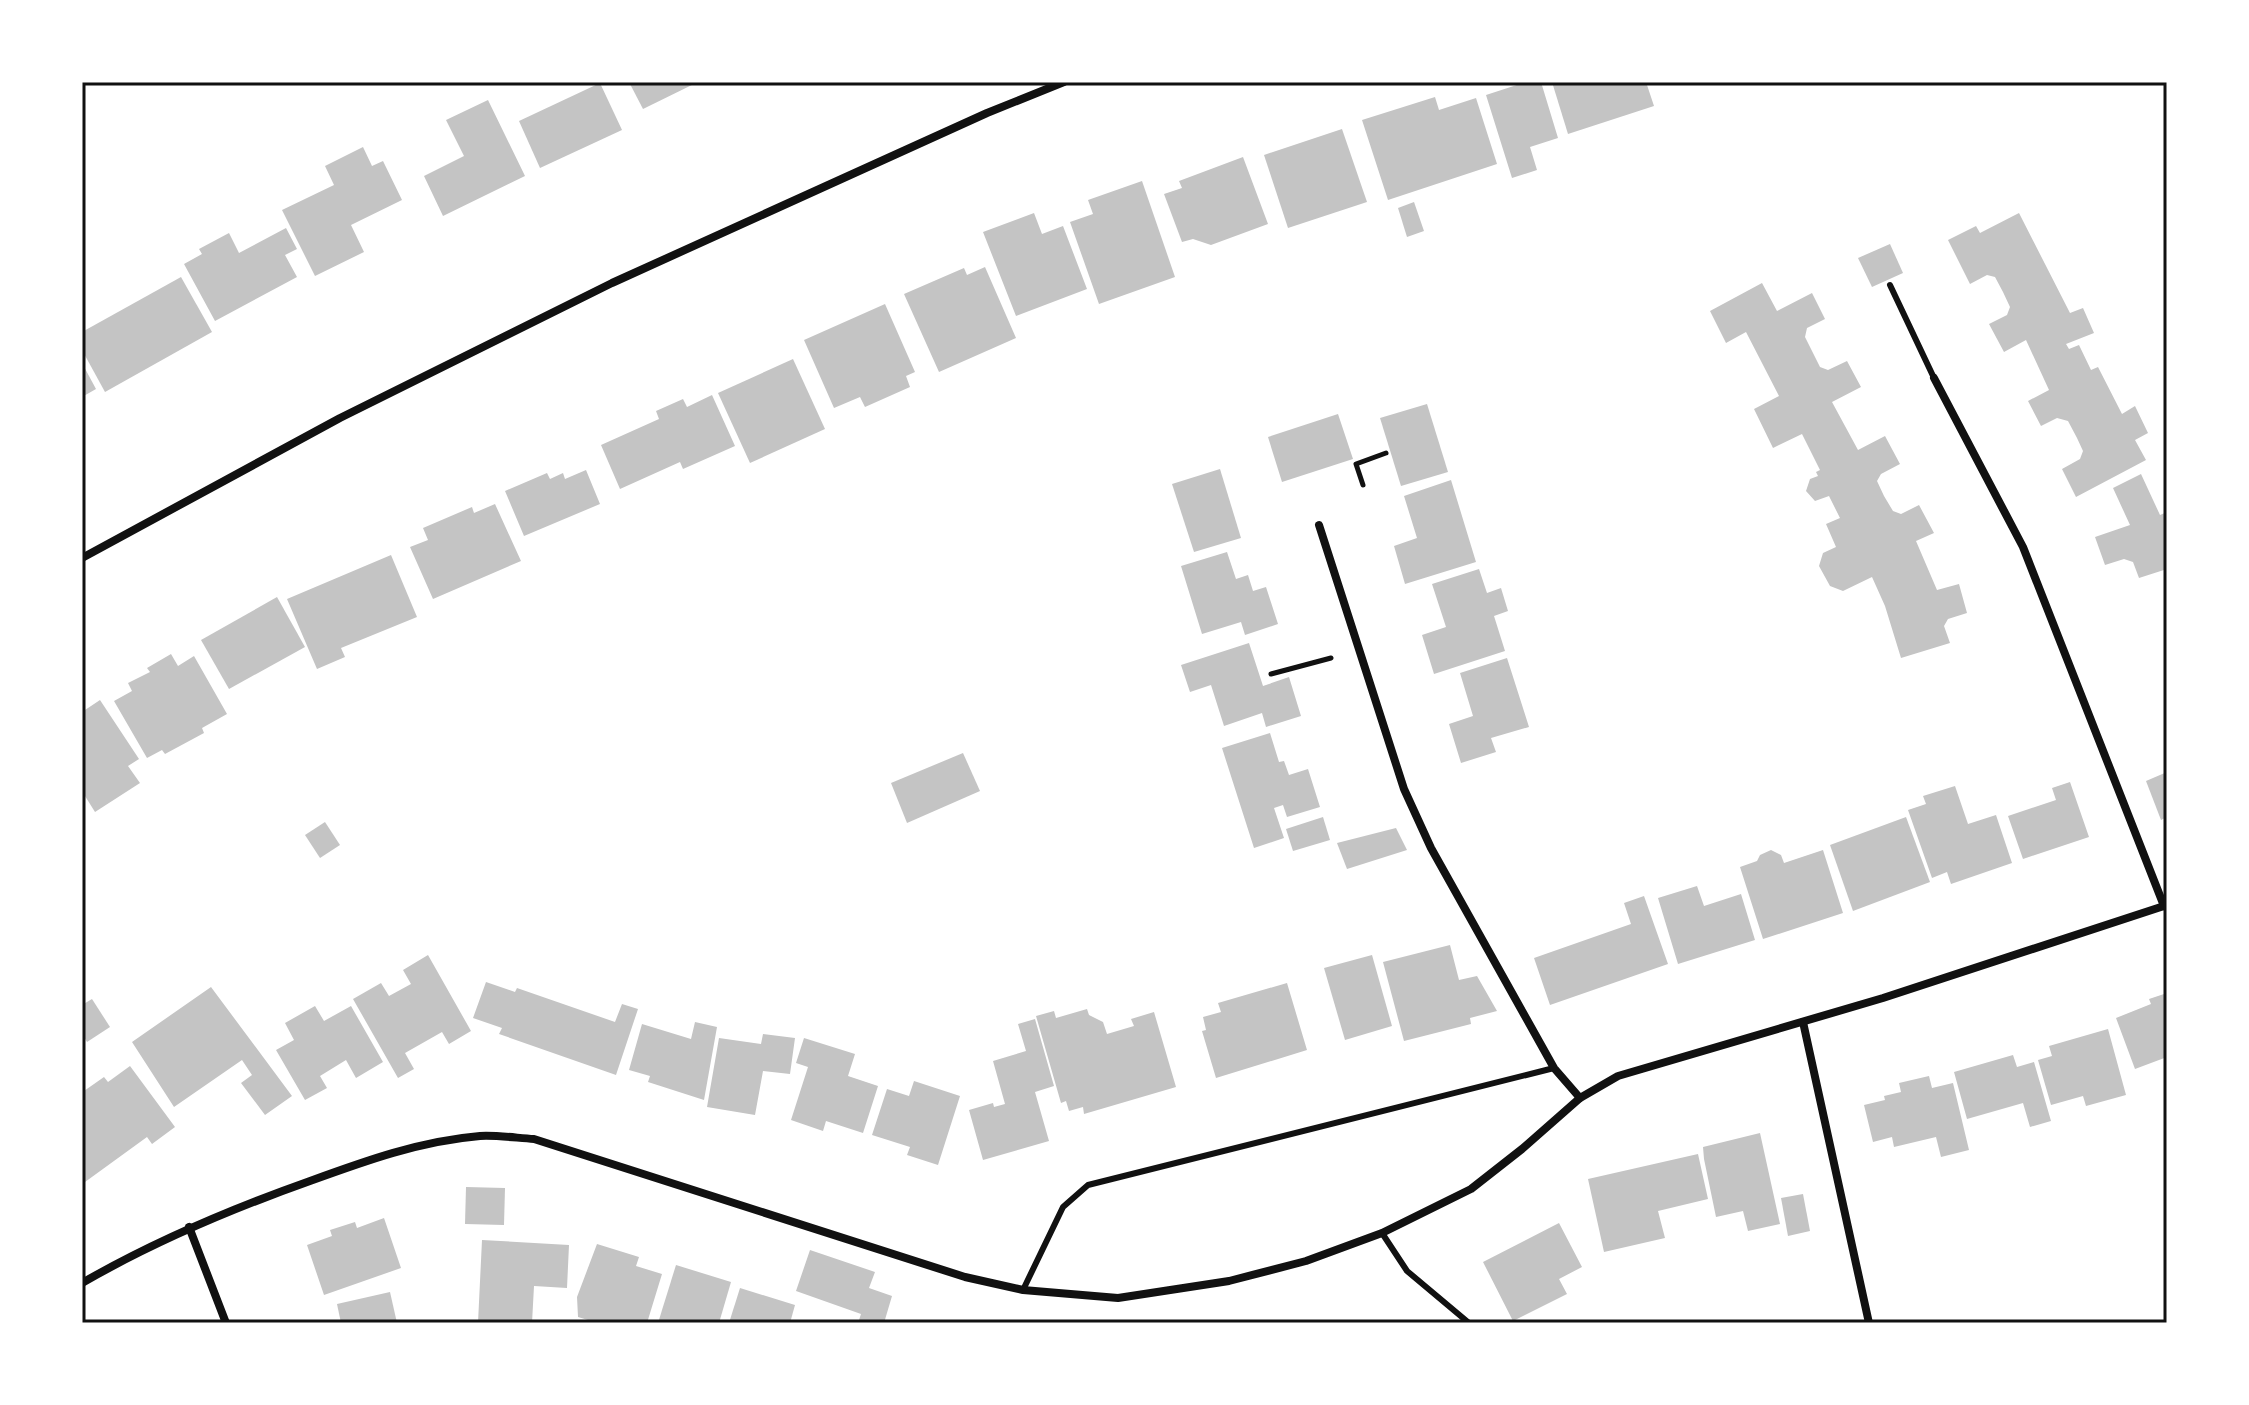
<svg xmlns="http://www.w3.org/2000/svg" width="2249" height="1405" viewBox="0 0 2249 1405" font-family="'Libre Baskerville',serif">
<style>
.building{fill:#c4c4c4}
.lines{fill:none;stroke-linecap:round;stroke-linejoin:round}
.path{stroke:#111;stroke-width:5}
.service{stroke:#111;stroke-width:6}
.minor{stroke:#111;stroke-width:8}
.neatline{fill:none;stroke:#111;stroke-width:3}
</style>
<rect width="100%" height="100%" fill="#fff"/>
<g class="building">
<polygon points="629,82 698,82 643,109"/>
<polygon points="1526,82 1541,82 1558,138 1530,147 1537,170 1512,178 1486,95"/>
<polygon points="1552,82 1646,82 1654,106 1568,134"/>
<polygon points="600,83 622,130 540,168 519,121"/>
<polygon points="1435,97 1439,110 1476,98 1497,164 1388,200 1362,120"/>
<polygon points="488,100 525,176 443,216 424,176 464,156 446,120"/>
<polygon points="1342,129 1367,202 1288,228 1264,155"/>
<polygon points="363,147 372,166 383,161 402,200 351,225 364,252 315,276 282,210 334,185 325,166"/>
<polygon points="1243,157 1268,224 1211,245 1193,239 1182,242 1164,194 1182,188 1179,181"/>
<polygon points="1142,181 1175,277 1099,304 1070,222 1093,214 1088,200"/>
<polygon points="1414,202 1424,231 1407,237 1398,208"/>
<polygon points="1034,213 1042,234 1063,226 1087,289 1016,316 983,232"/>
<polygon points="2019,213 2070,313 2083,308 2094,333 2066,344 2069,349 2079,345 2091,370 2098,367 2122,414 2135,406 2148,433 2135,440 2146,460 2076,497 2062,469 2080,459 2083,451 2077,438 2068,421 2057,418 2041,426 2028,401 2049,390 2026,340 2004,352 1989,324 2007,315 2010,307 2003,292 1995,277 1987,275 1970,284 1948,240 1976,226 1980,233"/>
<polygon points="286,228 297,249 285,255 297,277 215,321 184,264 202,254 199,249 229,233 239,253"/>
<polygon points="1890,244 1903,273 1872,287 1858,258"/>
<polygon points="985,267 1016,338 939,372 904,294 964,268 967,275"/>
<polygon points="181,277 212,332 105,392 82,350 82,332"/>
<polygon points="1762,283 1777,311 1812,293 1825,319 1807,328 1805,337 1820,367 1828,370 1847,361 1861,387 1832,402 1858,450 1885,436 1900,464 1881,474 1877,481 1884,496 1893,511 1901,514 1919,505 1934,533 1916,541 1937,590 1959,584 1967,613 1948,619 1944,626 1950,643 1901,658 1885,606 1872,577 1843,591 1830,586 1819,566 1823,553 1836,547 1826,524 1840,518 1829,496 1815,501 1806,491 1810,479 1818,476 1816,472 1820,470 1802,434 1773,448 1754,409 1779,396 1746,332 1726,343 1710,311"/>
<polygon points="885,304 915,372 906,376 910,387 865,407 860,397 834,408 804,340"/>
<polygon points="793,359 825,429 750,463 718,393"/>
<polygon points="82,363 96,389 82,397"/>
<polygon points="712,395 735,446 683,469 680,462 620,489 601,445 659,419 656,411 683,399 687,407"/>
<polygon points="1427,404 1448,472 1401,486 1380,418"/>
<polygon points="1338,414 1353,459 1282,482 1268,437"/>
<polygon points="1220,469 1241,538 1194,552 1172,484"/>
<polygon points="586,470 600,504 524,536 505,491 547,473 550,479 563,473 565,479"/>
<polygon points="2141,474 2160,515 2167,512 2167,569 2139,578 2133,562 2124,559 2105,565 2095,537 2130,525 2113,488"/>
<polygon points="1451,480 1476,562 1405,584 1394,546 1417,538 1404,496"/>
<polygon points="495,504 521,561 433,599 410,547 428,540 423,528 472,507 474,513"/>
<polygon points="1227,552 1236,579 1248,575 1253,591 1266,587 1278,624 1245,635 1241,622 1202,634 1181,566"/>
<polygon points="391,555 417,617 341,648 345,657 317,669 287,599"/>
<polygon points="1479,569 1487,593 1501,588 1508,611 1494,616 1505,651 1434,674 1422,635 1446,627 1432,584"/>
<polygon points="277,597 305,647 229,689 201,640"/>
<polygon points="1249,643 1263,686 1289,677 1301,716 1266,727 1262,713 1224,726 1211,685 1190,692 1181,665"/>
<polygon points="171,654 178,666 194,656 227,714 202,728 204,733 165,754 162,750 147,758 114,701 132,691 128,683 150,672 147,668"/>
<polygon points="1507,658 1529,727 1491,738 1496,752 1461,763 1449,724 1473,716 1460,673"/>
<polygon points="100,700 139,759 128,766 140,783 95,812 85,796 82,797 82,712"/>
<polygon points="1270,733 1279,762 1284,761 1289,775 1308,769 1320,807 1287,817 1283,805 1274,808 1284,838 1254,848 1222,748"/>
<polygon points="963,753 980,791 907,823 891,783"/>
<polygon points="2167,772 2167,817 2161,820 2146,781"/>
<polygon points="2070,782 2089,837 2023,859 2008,816 2056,800 2052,788"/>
<polygon points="1955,786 1968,824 1996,815 2012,863 1951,884 1947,872 1932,878 1908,810 1926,804 1923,796"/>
<polygon points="1323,817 1330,840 1293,851 1286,829"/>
<polygon points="1906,817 1930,882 1853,911 1830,845"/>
<polygon points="325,822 340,845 320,858 305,835"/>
<polygon points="1396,828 1407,850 1347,869 1337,843"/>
<polygon points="1771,850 1781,855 1784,863 1823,850 1843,913 1763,939 1740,867 1757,861 1760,855"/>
<polygon points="1697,886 1704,906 1741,894 1755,940 1678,964 1658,898"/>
<polygon points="1644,896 1668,964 1550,1005 1534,958 1631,924 1624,903"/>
<polygon points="1450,945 1459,980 1477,976 1497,1011 1470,1018 1471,1024 1404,1041 1383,962"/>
<polygon points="428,955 471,1031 449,1044 442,1032 405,1053 414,1069 398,1078 353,999 381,983 389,996 411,984 403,970"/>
<polygon points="1372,955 1392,1026 1345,1040 1324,968"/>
<polygon points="486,982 515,992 517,988 615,1022 622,1004 638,1009 616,1075 499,1034 502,1028 473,1018"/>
<polygon points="1287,983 1307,1050 1216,1078 1202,1031 1206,1030 1203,1017 1221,1012 1218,1003"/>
<polygon points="211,987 292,1096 265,1115 241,1083 252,1075 242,1060 174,1107 132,1042"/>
<polygon points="2167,993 2167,1057 2135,1069 2116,1018 2151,1004 2149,999"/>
<polygon points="92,999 110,1027 87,1042 82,1034 82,1005"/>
<polygon points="315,1006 324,1021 351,1006 383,1062 356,1078 346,1060 320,1076 327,1088 305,1100 276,1050 294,1040 285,1023"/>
<polygon points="1087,1009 1089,1015 1103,1022 1107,1034 1134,1026 1131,1019 1154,1012 1176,1087 1084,1114 1083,1107 1069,1111 1066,1101 1061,1103 1036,1016 1054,1011 1056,1018"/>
<polygon points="1035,1019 1054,1086 1035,1092 1049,1141 983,1160 969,1110 993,1103 994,1107 1005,1104 993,1061 1026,1051 1018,1024"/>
<polygon points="695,1022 717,1027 704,1100 648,1082 650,1076 629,1070 642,1024 691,1039"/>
<polygon points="2108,1029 2126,1095 2086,1106 2083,1096 2051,1105 2038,1060 2052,1056 2049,1046"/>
<polygon points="763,1034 795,1038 790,1074 763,1071 755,1115 707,1107 719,1038 761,1044"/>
<polygon points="804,1038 855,1054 848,1076 878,1086 863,1133 826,1121 823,1131 791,1120 808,1067 796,1063"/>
<polygon points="2013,1055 2017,1067 2034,1062 2051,1121 2030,1127 2023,1103 1967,1119 1954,1072"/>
<polygon points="130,1066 175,1127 152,1144 147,1137 85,1182 82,1177 82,1087 84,1091 104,1077 108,1082"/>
<polygon points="1929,1076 1932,1088 1953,1083 1969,1150 1941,1157 1936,1137 1894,1147 1892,1137 1873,1142 1864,1105 1885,1100 1884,1096 1901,1092 1899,1083"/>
<polygon points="914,1081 960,1096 938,1165 907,1155 910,1147 872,1135 887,1089 909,1096"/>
<polygon points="1760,1133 1780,1224 1748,1231 1743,1211 1716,1217 1704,1159 1703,1147"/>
<polygon points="1698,1154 1708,1199 1658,1211 1665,1238 1604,1252 1588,1179"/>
<polygon points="466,1187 505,1188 504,1225 465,1224"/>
<polygon points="1803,1194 1810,1231 1788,1236 1781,1198"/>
<polygon points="384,1218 401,1268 324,1295 307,1245 332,1236 330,1230 355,1222 357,1228"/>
<polygon points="1559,1223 1582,1267 1559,1279 1567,1294 1513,1321 1483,1262"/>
<polygon points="482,1240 569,1245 567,1288 534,1286 532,1323 478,1323"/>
<polygon points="597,1244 639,1257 636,1266 662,1274 647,1323 598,1323 578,1317 577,1297"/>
<polygon points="810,1250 875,1272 869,1288 892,1296 884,1323 858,1323 861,1314 796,1291"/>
<polygon points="676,1265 731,1282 719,1323 658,1323"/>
<polygon points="740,1288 795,1305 790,1323 729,1323"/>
<polygon points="390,1292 397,1323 341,1323 337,1304"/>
</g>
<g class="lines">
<g class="path">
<polyline points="1363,485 1356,464 1386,453"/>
<polyline points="1271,674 1331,658"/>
</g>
<g class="service">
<polyline points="1890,285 1934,378"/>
<polyline points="1382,1233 1407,1271 1469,1323"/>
<polyline points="1023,1290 1063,1207 1088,1185 1554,1068"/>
</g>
<g class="minor">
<polyline points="1934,378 2023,547 2164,906"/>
<polyline points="1319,525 1404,789 1431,848 1554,1068 1580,1098"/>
<polyline points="82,558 340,418 612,283 987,113 1064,82"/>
<polyline points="1803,1022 1869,1323"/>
<polyline points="189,1227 226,1323"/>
<path d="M82 1283C155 1241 231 1209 310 1181 365 1161 420 1141 480 1136 497 1135 517 1138 534 1139L965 1277 1023 1290 1118 1298 1229 1281 1306 1261 1382 1233 1471 1189 1522 1149 1580 1098 1618 1076 1883 998 2167 905"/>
</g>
</g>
<rect width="2249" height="1405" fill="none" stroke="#ffffff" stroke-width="168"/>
<rect x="84" y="84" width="2081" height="1237" class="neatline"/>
</svg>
